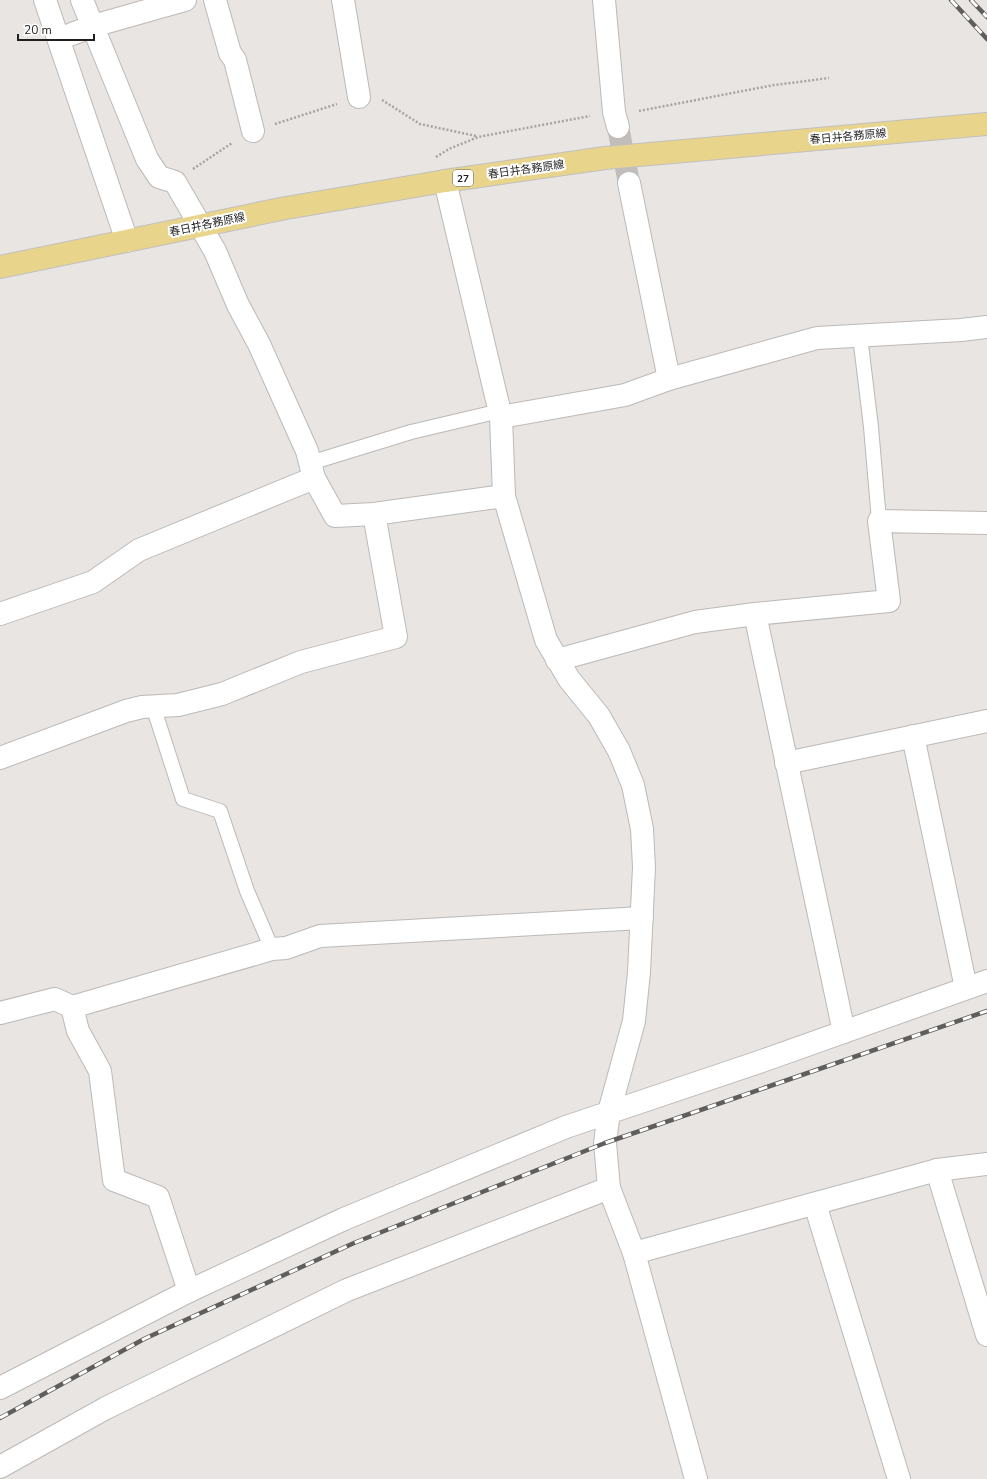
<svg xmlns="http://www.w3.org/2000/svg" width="987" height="1479" viewBox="0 0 987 1479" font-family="'Nunito Sans','Noto Sans JP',sans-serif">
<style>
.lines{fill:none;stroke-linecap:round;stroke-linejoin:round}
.minor-tunnel{stroke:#c0bdbb;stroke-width:22;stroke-dasharray:22 11;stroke-linecap:butt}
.service-casing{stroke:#bcb9b7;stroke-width:16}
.minor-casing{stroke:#bcb9b7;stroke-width:24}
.primary-casing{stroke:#c1c0c0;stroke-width:24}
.path{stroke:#a6a4a1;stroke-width:2.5;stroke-dasharray:2 2;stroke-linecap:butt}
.service{stroke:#fff;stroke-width:14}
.minor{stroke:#fff;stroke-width:22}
.primary{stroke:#e8d48b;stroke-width:22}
.rail-casing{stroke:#5f5e5c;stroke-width:4.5}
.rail{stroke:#fff;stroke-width:3;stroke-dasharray:9;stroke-linecap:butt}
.labels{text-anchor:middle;stroke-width:4;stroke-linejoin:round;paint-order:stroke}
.shield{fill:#fff;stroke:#636262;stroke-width:1}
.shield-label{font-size:10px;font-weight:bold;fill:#201f1e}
.street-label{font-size:11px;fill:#201f1e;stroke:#fff}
</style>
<rect width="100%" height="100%" fill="#e8e5e2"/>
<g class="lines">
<polyline class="minor-tunnel" points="618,127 629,183"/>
<g class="service-casing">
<g id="service">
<polyline points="860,336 871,427 879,521"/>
<polyline points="310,463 411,432 500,411"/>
<polyline points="153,706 183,799 220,811 247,891 272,949"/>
</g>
</g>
<g class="minor-casing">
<g id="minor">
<polyline points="45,0 127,241"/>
<polyline points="215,0 230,53 235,60 253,131"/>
<polyline points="343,0 359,97"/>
<polyline points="604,0 614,112 618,127"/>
<polyline points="59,39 93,26 185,0"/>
<polyline points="445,181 501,417 504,496 546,640 569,679 599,716 619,751 633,785 642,829 644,867 639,972 634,1021 609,1112 605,1143 609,1188 634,1253 696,1479"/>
<polyline points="669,379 817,338 961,330 987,327"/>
<polyline points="501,417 625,395 669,379 629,183"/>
<polyline points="314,478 335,516 374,514 504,496"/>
<polyline points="0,614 93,582 139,550 314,478 307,451 259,344 238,305 215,251 175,182 159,177 147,159 82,0"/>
<polyline points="755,614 844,1032"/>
<polyline points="557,660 695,622 755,614 889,601 879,521 987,523"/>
<polyline points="913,736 966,988"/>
<polyline points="0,758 126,711 142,707 178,705 222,694 301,662 396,637 374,514"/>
<polyline points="786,763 987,721"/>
<polyline points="72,1007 78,1031 100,1071 114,1180 158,1197 189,1291"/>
<polyline points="0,1013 55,999 72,1007 272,949 286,948 320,936 642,918"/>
<polyline points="937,1170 987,1335"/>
<polyline points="815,1204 899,1479"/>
<polyline points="634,1253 937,1170 987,1164"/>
<polyline points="0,1388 189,1291 344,1219 566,1127 762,1061 987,981"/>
<polyline points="0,1467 106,1408 347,1290 609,1188"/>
</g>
</g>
<g class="primary-casing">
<polyline id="primary" points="0,267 286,208 445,181 605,158 987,124"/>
</g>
<g class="path">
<polyline points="382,100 420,124 476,136"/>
<polyline points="639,111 774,85 829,78"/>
<polyline points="275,124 337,104"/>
<polyline points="436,157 449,149 478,137 590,116"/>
<polyline points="193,169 232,143"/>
</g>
<use href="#service" class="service"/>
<use href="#minor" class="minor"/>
<use href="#primary" class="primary"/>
<g class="rail-casing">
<g id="rail">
<polyline points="951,0 987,39"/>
<polyline points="971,0 987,17"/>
<polyline points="0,1418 144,1339 354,1243 605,1143 987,1011"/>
</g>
</g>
<use href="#rail" class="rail"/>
</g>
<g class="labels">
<rect class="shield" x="453" y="170" width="20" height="16" rx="3"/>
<g class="shield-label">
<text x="463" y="182">27</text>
</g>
<g class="street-label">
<text transform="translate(848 136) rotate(-5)" y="4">春日井各務原線</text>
<text transform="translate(526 169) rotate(-8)" y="4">春日井各務原線</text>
<text transform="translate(207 224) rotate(-12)" y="4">春日井各務原線</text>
</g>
</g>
<path d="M18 34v6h76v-6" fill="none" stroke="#201f1e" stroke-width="2"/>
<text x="24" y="34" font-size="12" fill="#201f1e" stroke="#ffffff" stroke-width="3" paint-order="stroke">20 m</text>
</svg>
